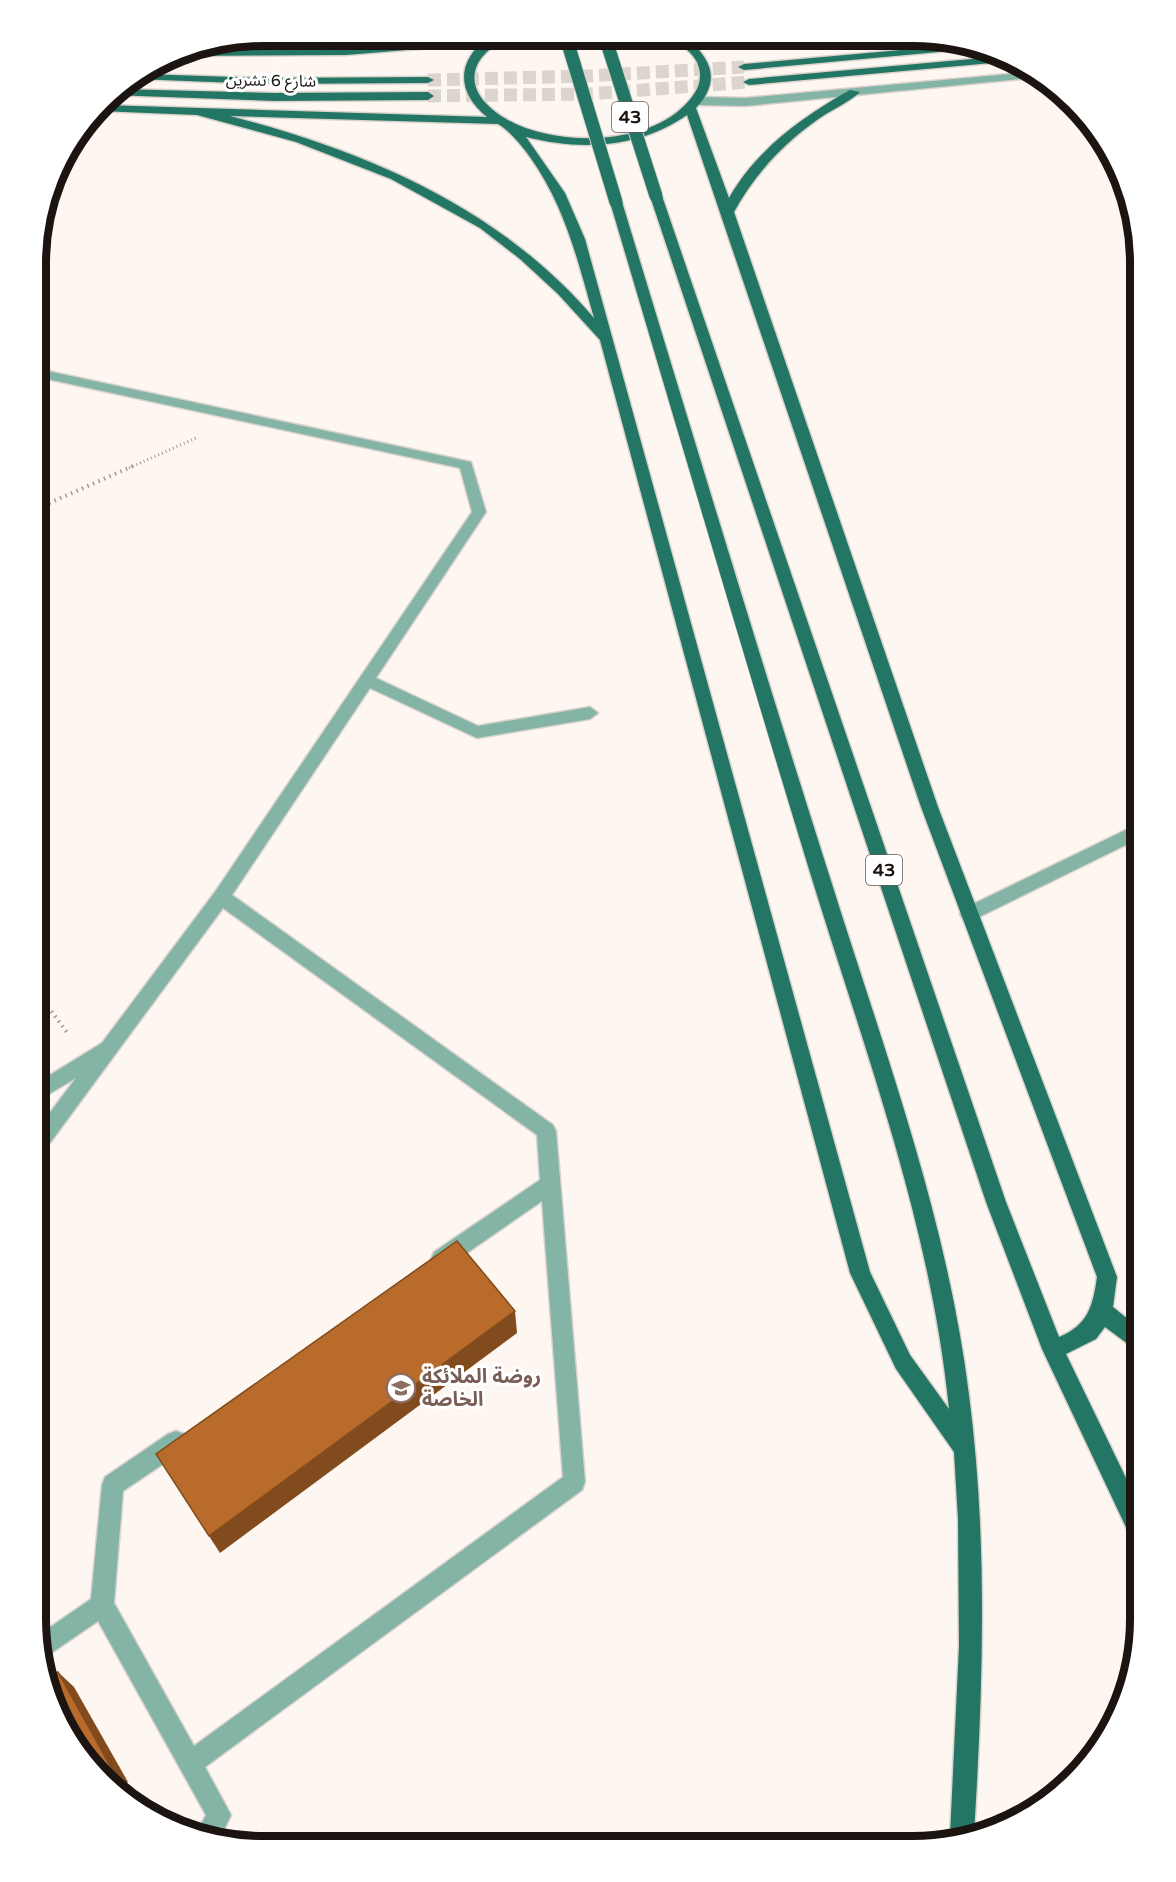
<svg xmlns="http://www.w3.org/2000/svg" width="1176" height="1882" viewBox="0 0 1176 1882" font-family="'Varela Round','Noto Sans Arabic',sans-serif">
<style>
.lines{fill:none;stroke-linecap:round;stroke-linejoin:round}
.primary-tunnel{stroke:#dcd4cf;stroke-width:13;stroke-dasharray:13 6;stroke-linecap:butt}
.minor-casing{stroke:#dad2cd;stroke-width:3}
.primary-casing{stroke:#dad2cd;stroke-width:3}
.path-far1{stroke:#a19995;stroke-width:3;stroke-dasharray:1 3;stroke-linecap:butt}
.path{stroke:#a19995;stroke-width:4;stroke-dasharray:1.5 4.5;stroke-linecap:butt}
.minor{fill:#83b4a6;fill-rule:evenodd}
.primary{fill:#227663;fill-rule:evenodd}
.primary-bridge-casing{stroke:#dad2cd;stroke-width:15;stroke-linecap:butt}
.primary-bridge{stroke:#227663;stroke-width:13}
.shaded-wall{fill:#814b1d}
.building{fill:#b86b2a;stroke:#814b1d;stroke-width:1.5}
.labels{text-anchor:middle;stroke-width:6;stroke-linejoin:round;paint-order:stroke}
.far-street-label{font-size:16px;fill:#1b1410;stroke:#fff}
.shield{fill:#fff;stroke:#5f5a58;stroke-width:1.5}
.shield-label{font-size:18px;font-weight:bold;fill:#1b1410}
.education-label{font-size:20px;font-weight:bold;fill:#785e54;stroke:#fff;text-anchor:start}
.rim{fill:none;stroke:#1b1410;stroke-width:8}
</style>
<rect width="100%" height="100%" fill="#fef6f1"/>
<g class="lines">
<g class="primary-tunnel">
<polyline points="428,80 587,76 744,67"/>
<polyline points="428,96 590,94 749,82"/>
</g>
<g class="minor-casing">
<g id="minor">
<polygon points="1032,72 1041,77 745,106 698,105 692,101 698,97 745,98"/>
<polygon points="38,369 471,462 486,512 376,678 478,726 590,707 598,713 590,719 477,738 370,688 232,895 553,1125 556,1131 585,1482 582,1490 205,1767 231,1815 219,1840 196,1834 206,1815 98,1621 44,1658 39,1635 91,1599 102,1485 105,1477 168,1434 176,1431 184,1434 187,1442 184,1450 123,1491 114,1603 194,1746 563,1477 542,1201 448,1266 441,1268 434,1266 431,1259 434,1252 540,1180 537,1135 223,908 44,1151 37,1154 37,1130 76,1078 37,1101 37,1083 102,1043 215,892 472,512 460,468 38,377"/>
<polygon points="1140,823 1140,838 975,919 969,921 963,919 960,914 963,909"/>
</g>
</g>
<g class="primary-casing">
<g id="primary">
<path d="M320 36H338L302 49H346L502 37C493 49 479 54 475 72 472 88 481 100 493 110 539 148 642 149 685 105 695 95 703 83 699 68 696 54 682 47 673 37H686C711 59 722 80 696 108L729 198C757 149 802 117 850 90L860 92C849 103 830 110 817 120 782 145 755 174 734 212L938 807 1117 1277 1113 1307 1140 1329V1353L1105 1327 1096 1339 1066 1354 1140 1507V1543L1132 1540 1042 1349 986 1202 650 196 656 192 662 196 1006 1202 1059 1337C1088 1325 1093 1306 1097 1277L921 807 687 115C640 148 581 151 526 137L565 193 585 239 870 1272 910 1355 949 1409C931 1227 866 1054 812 879 743 654 677 428 610 202L612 199H620L622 202C691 429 759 655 831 881 884 1050 947 1218 969 1395 988 1541 983 1687 974 1834L951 1839 950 1836 959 1646 958 1519 954 1452 896 1369 850 1273 600 340 558 294 520 259 480 228 391 179 296 142 197 115 99 111 104 105 487 117C461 96 455 69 480 44L346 55 180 56 175 54 195 49H292V45ZM230 116 498 124C511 132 521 145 530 157 565 206 578 261 594 318 500 208 367 151 230 116Z"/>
<polygon points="967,44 982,48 744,70 738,67 744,64"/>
<polygon points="1005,56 1014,61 749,85 743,82 749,79"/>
<polygon points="144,74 263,78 428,77 434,80 428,83 263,84 135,79"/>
<polygon points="119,89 275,93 428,92 434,96 428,100 275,101 111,95"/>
</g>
</g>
<polyline class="path-far1" points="129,468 196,438"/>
<g class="path">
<polyline points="38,508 133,466"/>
<polyline points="37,992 69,1035"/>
</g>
<use href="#minor" class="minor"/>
<use href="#primary" class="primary"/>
<g class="primary-bridge-casing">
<g id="primary-bridge">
<polyline points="566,37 616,202"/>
<polyline points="605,37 656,196"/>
</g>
</g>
<use href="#primary-bridge" class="primary-bridge"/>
</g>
<g class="shaded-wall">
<polygon points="515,1311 517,1333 220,1553 209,1536"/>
<polygon points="58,1672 74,1687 128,1782 117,1791 104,1778"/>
</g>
<g class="building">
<polygon points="457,1241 515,1311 209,1536 156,1454"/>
<polygon points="58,1672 113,1771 104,1778 83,1757 53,1705 48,1680"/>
</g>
<defs>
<g id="school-ring" transform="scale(1.5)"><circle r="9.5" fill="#fff" stroke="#8d6e63" stroke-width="1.5"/><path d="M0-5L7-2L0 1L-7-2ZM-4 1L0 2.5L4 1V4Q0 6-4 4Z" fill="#8d6e63"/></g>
</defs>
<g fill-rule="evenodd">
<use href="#school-ring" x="401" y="1388"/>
</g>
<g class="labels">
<g class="far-street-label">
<text transform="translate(271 80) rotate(1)" y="6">شارع 6 تشرين</text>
</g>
<g class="shield">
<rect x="612" y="102" width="36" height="30" rx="4.5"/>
<rect x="866" y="855" width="36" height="30" rx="4.5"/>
</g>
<g class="shield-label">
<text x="630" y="123">43</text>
<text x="884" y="876">43</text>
</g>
<g class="education-label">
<text x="422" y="1383">روضة الملائكة<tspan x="422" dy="23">الخاصة</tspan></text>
</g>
</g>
<path d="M0 0H1176V1882H0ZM263 46H913A217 217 0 0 1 1130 263V1619A217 217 0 0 1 913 1836H263A217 217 0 0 1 46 1619V263A217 217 0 0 1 263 46Z" fill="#fff" fill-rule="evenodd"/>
<path class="rim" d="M263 46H913A217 217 0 0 1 1130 263V1619A217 217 0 0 1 913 1836H263A217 217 0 0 1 46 1619V263A217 217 0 0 1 263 46Z"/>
</svg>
